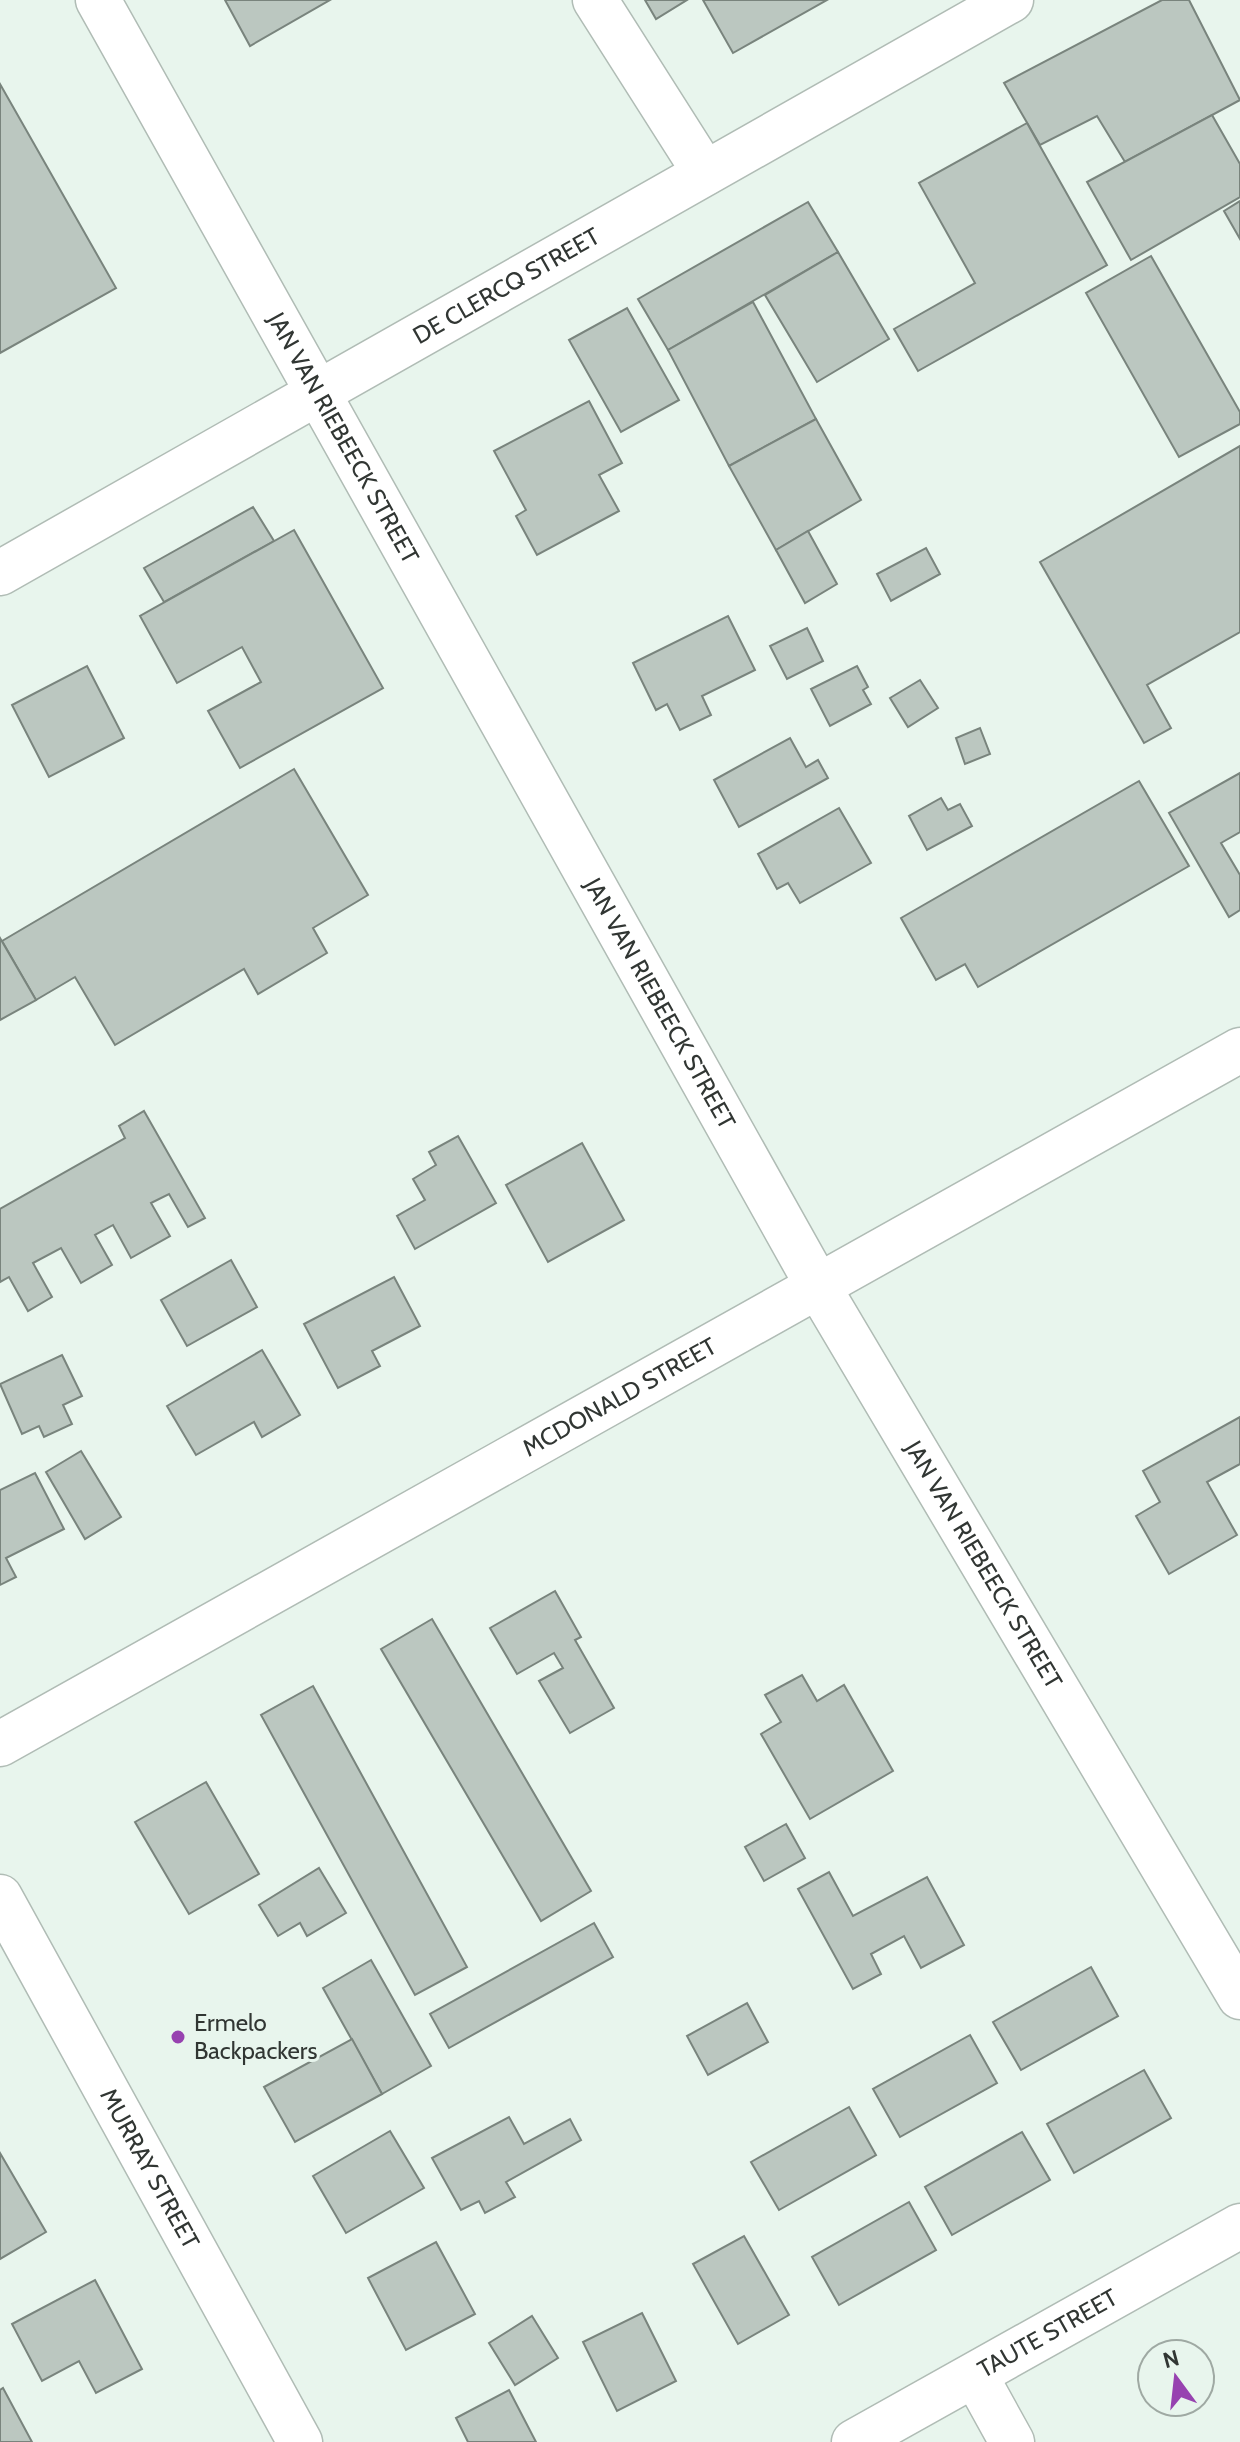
<svg xmlns="http://www.w3.org/2000/svg" width="1240" height="2442" viewBox="0 0 1240 2442" font-family="Cabin,sans-serif">
<style>
.building{fill:#bbc7c0;stroke:#79847d;stroke-width:2}
.lines{fill:none;stroke-linecap:round;stroke-linejoin:round}
.minor-casing{stroke:#b0bcb5;stroke-width:47}
.minor{stroke:#fff;stroke-width:44}
.poi-dot{fill:#9742b0;stroke:#e8f5ed;stroke-width:3}
.labels{text-anchor:middle;stroke-width:6;stroke-linejoin:round;paint-order:stroke}
.street-label{font-size:24px;fill:#313633;stroke:#e8f5ed}
.poi-label{font-size:24px;fill:#313633;stroke:#e8f5ed;text-anchor:start}
</style>
<rect width="100%" height="100%" fill="#e8f5ed"/>
<g class="building">
<polygon points="225,0 330,0 250,46"/>
<polygon points="645,0 687,0 656,19"/>
<polygon points="703,0 827,0 733,53"/>
<polygon points="1162,0 1189,0 1240,100 1125,162 1097,116 1040,145 1004,83"/>
<polygon points="0,84 116,288 0,353"/>
<polygon points="1212,115 1240,164 1240,197 1131,260 1087,182"/>
<polygon points="1027,123 1107,265 918,371 894,329 975,283 919,183"/>
<polygon points="1240,201 1240,239 1224,211"/>
<polygon points="808,202 838,252 668,350 638,299"/>
<polygon points="838,252 889,339 817,382 765,295"/>
<polygon points="1151,256 1240,412 1240,424 1179,457 1086,293"/>
<polygon points="753,302 816,419 729,466 668,350"/>
<polygon points="627,308 679,400 621,432 569,340"/>
<polygon points="589,401 622,463 599,475 619,511 537,555 516,516 526,510 494,451"/>
<polygon points="816,419 861,500 776,550 729,466"/>
<polygon points="1240,446 1240,632 1147,685 1171,728 1144,743 1040,562"/>
<polygon points="253,507 274,541 164,602 144,568"/>
<polygon points="294,530 383,688 240,768 208,711 261,682 242,647 177,683 140,616"/>
<polygon points="808,531 837,584 805,603 776,550"/>
<polygon points="926,548 940,574 891,601 877,574"/>
<polygon points="728,616 755,670 702,696 711,715 680,730 667,704 656,710 633,663"/>
<polygon points="807,628 823,661 787,679 770,646"/>
<polygon points="87,666 124,738 49,777 12,705"/>
<polygon points="857,666 868,687 863,690 871,704 830,726 811,689"/>
<polygon points="920,680 938,708 908,727 890,698"/>
<polygon points="980,728 990,754 965,764 956,738"/>
<polygon points="790,738 806,767 818,760 828,778 739,827 714,780"/>
<polygon points="294,769 368,895 313,928 327,953 258,994 244,969 115,1045 75,977 36,1000 2,941"/>
<polygon points="1240,773 1240,832 1221,843 1240,875 1240,910 1229,917 1169,813"/>
<polygon points="1139,781 1189,866 978,987 965,964 936,980 901,918"/>
<polygon points="941,798 948,810 960,804 972,826 927,850 909,816"/>
<polygon points="839,808 871,863 800,903 788,883 777,889 758,854"/>
<polygon points="0,938 36,1000 0,1020"/>
<polygon points="144,1111 205,1218 188,1227 169,1194 151,1203 170,1236 131,1258 113,1225 95,1235 112,1265 81,1283 61,1248 33,1263 52,1297 28,1311 9,1277 0,1282 0,1209 125,1138 119,1126"/>
<polygon points="458,1136 496,1203 415,1249 397,1216 425,1200 413,1179 436,1165 429,1152"/>
<polygon points="582,1143 624,1220 548,1262 506,1185"/>
<polygon points="231,1260 257,1307 187,1346 161,1300"/>
<polygon points="394,1277 420,1326 372,1351 380,1366 338,1388 304,1324"/>
<polygon points="262,1350 300,1415 262,1437 254,1422 196,1455 167,1406"/>
<polygon points="62,1355 82,1396 63,1405 72,1424 44,1437 39,1426 22,1434 0,1384"/>
<polygon points="1240,1417 1240,1464 1207,1482 1237,1535 1169,1574 1136,1516 1160,1502 1143,1471"/>
<polygon points="81,1451 121,1517 85,1539 46,1472"/>
<polygon points="35,1473 64,1529 6,1558 16,1577 0,1585 0,1490"/>
<polygon points="555,1591 581,1637 575,1640 614,1708 570,1733 539,1681 563,1668 554,1653 517,1674 490,1628"/>
<polygon points="432,1619 591,1891 541,1921 381,1649"/>
<polygon points="802,1675 817,1701 844,1685 893,1771 810,1819 761,1734 781,1722 765,1695"/>
<polygon points="313,1686 467,1967 415,1995 261,1715"/>
<polygon points="206,1782 259,1874 189,1914 135,1822"/>
<polygon points="786,1824 805,1858 764,1881 745,1847"/>
<polygon points="319,1868 346,1913 307,1936 300,1923 278,1936 259,1905"/>
<polygon points="829,1872 853,1916 927,1877 964,1945 921,1968 904,1936 871,1954 881,1974 853,1989 798,1889"/>
<polygon points="594,1923 613,1957 449,2048 430,2014"/>
<polygon points="371,1960 431,2066 382,2094 323,1988"/>
<polygon points="1091,1967 1118,2016 1021,2070 993,2022"/>
<polygon points="747,2003 768,2042 708,2075 687,2036"/>
<polygon points="970,2035 997,2083 900,2137 873,2089"/>
<polygon points="352,2039 382,2094 295,2142 264,2087"/>
<polygon points="1144,2070 1171,2118 1074,2173 1047,2124"/>
<polygon points="849,2107 876,2155 779,2210 751,2162"/>
<polygon points="509,2117 524,2144 570,2119 581,2140 506,2182 515,2197 485,2213 479,2201 461,2210 432,2158"/>
<polygon points="390,2131 424,2188 346,2233 313,2176"/>
<polygon points="1022,2132 1050,2180 952,2235 925,2187"/>
<polygon points="0,2153 46,2232 0,2259"/>
<polygon points="909,2202 936,2250 839,2305 812,2257"/>
<polygon points="744,2236 789,2315 738,2344 693,2264"/>
<polygon points="436,2242 475,2314 406,2350 368,2278"/>
<polygon points="95,2280 142,2369 96,2393 79,2361 42,2381 12,2324"/>
<polygon points="642,2313 676,2381 617,2411 583,2342"/>
<polygon points="532,2316 558,2358 515,2385 489,2343"/>
<polygon points="3,2388 32,2442 0,2442 0,2390"/>
<polygon points="509,2390 536,2442 468,2442 456,2418"/>
</g>
<g class="lines">
<g class="minor-casing">
<g id="minor">
<path id="s1" d="M98 0 819 1288 1240 1997"/>
<polyline points="595,0 705,173"/>
<path id="s2" d="M0 573 1011 0"/>
<path id="s3" d="M0 1744 1240 1050"/>
<path id="s4" d="M0 1897 300 2442"/>
<polyline points="975,2375 1012,2442"/>
<path id="s5" d="M854 2442 1240 2226"/>
</g>
</g>
<use href="#minor" class="minor"/>
</g>
<circle class="poi-dot" cx="178" cy="2037" r="8"/>
<g class="labels">
<g class="street-label">
<text dy="8" stroke="none"><textPath href="#s2" startOffset="582">DE CLERCQ STREET</textPath></text>
<text dy="8" stroke="none"><textPath href="#s1" startOffset="502">JAN VAN RIEBEECK STREET</textPath></text>
<text dy="8" stroke="none"><textPath href="#s1" startOffset="1150">JAN VAN RIEBEECK STREET</textPath></text>
<text dy="8" stroke="none"><textPath href="#s3" startOffset="710">MCDONALD STREET</textPath></text>
<text dy="8" stroke="none"><textPath href="#s1" startOffset="1798">JAN VAN RIEBEECK STREET</textPath></text>
<text dy="8" stroke="none"><textPath href="#s4" startOffset="310">MURRAY STREET</textPath></text>
<text dy="8" stroke="none"><textPath href="#s5" startOffset="222">TAUTE STREET</textPath></text>
</g>
<g class="poi-label">
<text x="194" y="2031">Ermelo<tspan x="194" dy="28">Backpackers</tspan></text>
</g>
</g>
<g transform="translate(1176 2378) rotate(345)"><circle r="38" fill="#e8f5ed" stroke="#9fa9a3" stroke-width="2"/>
<path d="M0-6L14 30L0 20L-14 30Z" fill="#9742b0"/>
<text y="-12" font-size="22" font-weight="bold" text-anchor="middle" fill="#313633">N</text>
</g>
</svg>
